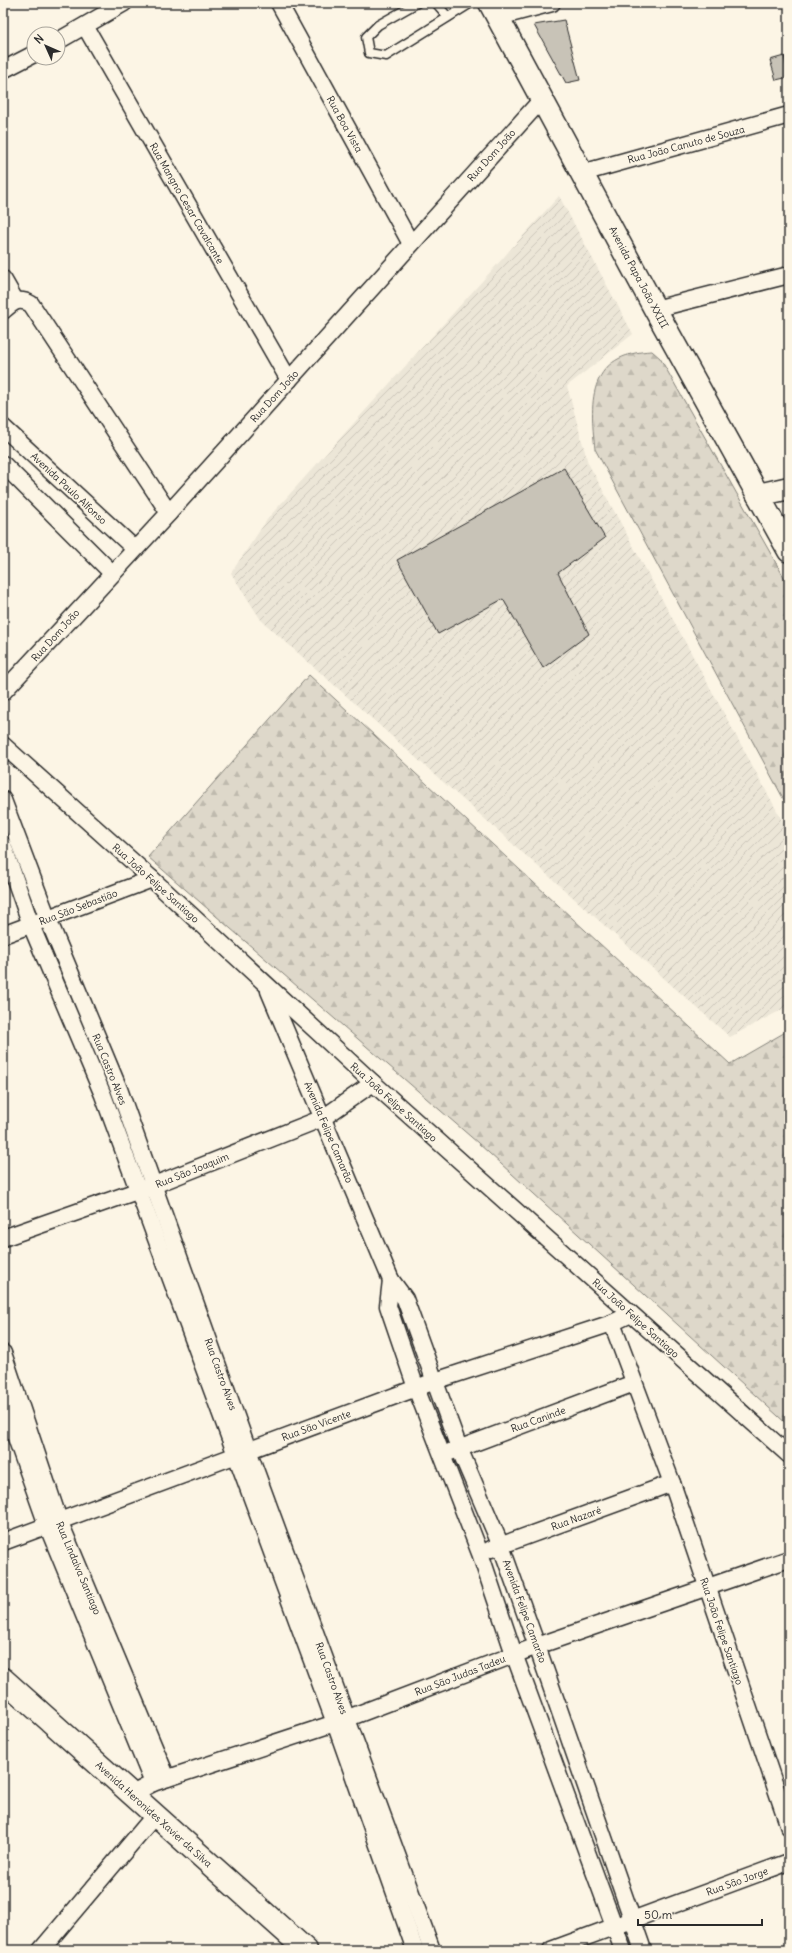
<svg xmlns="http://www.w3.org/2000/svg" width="792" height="1953" viewBox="0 0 792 1953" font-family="Delius,sans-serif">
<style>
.industrial{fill:url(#industrial-furrows)}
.forest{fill:url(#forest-firs);stroke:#84827a}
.building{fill:#c8c3b7;stroke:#2b2b2b}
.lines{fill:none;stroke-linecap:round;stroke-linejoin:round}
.lane-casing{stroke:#2b2b2b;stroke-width:11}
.street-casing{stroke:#2b2b2b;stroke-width:19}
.secondary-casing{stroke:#2b2b2b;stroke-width:25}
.lane{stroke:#fcf5e5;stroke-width:8}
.street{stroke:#fcf5e5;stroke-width:16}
.secondary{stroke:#fcf5e5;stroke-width:22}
.labels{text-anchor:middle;stroke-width:3.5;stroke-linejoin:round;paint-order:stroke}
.street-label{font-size:10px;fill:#2b2b2b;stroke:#fcf5e5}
</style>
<defs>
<pattern id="industrial-furrows" width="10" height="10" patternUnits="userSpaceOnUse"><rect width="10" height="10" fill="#ece6d7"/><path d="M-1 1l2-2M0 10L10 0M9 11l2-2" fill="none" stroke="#cbc5b9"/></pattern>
<pattern id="forest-firs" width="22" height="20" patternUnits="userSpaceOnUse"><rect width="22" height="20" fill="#ded8ca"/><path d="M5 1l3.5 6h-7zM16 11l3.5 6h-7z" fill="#bfbaae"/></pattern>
</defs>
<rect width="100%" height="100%" fill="#fcf5e5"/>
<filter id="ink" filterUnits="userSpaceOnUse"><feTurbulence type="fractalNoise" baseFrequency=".025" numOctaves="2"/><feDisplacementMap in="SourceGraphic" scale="8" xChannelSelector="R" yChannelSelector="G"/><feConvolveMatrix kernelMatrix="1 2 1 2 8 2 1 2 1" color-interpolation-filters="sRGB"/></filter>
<g filter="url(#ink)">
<polygon class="industrial" points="559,196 633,334 567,386 588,463 789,833 789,1006 730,1037 261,620 231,573 269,517"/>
<g class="forest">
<path d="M652 351 660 358 789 586V809L595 449C589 398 589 354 652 351Z"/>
<polygon points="309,675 730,1064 789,1030 789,1426 478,1143 148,857"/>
</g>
<g class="building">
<polygon points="564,20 580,80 566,83 534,25"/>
<polygon points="784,56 789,77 776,80 770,60"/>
<polygon points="564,468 605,538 558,573 589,634 543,668 503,599 438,634 397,560"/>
</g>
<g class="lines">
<g class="lane-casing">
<g id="lane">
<polyline points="417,3 378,25 366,37 369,53 386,56 471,3"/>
<polyline points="436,3 448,17"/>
</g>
</g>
<g class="street-casing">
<g id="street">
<polyline points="279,3 411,244"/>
<polyline points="499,17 552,3"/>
<polyline points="85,26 289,380"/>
<polyline points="58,41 124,3"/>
<polyline points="3,70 34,54"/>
<polyline points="582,173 789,115"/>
<polyline points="3,279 15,300"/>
<polyline points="655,309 789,275"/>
<path d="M3 311C13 302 18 297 31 304L169 513"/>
<polyline points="3,427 135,549"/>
<polyline points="3,464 112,573"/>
<polyline points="3,692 169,513 543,98"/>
<polyline points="3,745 152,879 373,1083 789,1455"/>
<polyline points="3,800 48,919 119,1089 248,1450 432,1950"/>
<polyline points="3,845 31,925 103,1095 335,1723 415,1950"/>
<polyline points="3,935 152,879"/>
<polyline points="269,991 391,1280 405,1299 459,1448 501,1546 537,1646 643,1950"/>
<polyline points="3,1238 154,1185 323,1118 373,1083"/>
<polyline points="391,1280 388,1306 416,1388 480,1553 514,1654 623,1950"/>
<polyline points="612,1323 672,1483 789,1827"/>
<polyline points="3,1353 59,1520 167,1778"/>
<polyline points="3,1401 47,1525 153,1783"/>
<polyline points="450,1452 634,1383"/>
<polyline points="3,1542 435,1381 612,1323 631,1314"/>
<polyline points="491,1549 672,1483"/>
<polyline points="132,1794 153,1783 335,1723 537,1646 789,1559"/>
<polyline points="41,1950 155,1815"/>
<polyline points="551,1950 789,1862"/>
</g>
</g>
<g class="secondary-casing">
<g id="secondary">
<polyline points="490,3 655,309 789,551"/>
<polyline points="758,495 789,488"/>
<polyline points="3,1679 306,1950"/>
</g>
</g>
<use href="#lane" class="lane"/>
<use href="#street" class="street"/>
<use href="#secondary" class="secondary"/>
</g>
</g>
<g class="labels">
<g class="street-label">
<text transform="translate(345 124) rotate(61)" y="4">Rua Boa Vista</text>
<text transform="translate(686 144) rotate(-15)" y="4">Rua João Canuto de Souza</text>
<text transform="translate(491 155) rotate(-48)" y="4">Rua Dom João</text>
<text transform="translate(187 203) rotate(60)" y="4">Rua Mangno Cesar Cavalcante</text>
<text transform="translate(639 277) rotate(62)" y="4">Avenida Papa João XXIII</text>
<text transform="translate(274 396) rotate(-48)" y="4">Rua Dom João</text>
<text transform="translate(69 488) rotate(43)" y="4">Avenida Paulo Alfonso</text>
<text transform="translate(55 635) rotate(-48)" y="4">Rua Dom João</text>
<text transform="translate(156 883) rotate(42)" y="4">Rua João Felipe Santiago</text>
<text transform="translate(78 907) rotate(-21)" y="4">Rua São Sebastião</text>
<text transform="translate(110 1069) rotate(68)" y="4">Rua Castro Alves</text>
<text transform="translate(394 1102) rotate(42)" y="4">Rua João Felipe Santiago</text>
<text transform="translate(329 1132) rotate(67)" y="4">Avenida Felipe Camarão</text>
<text transform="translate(192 1170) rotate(-22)" y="4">Rua São Joaquim</text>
<text transform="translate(636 1318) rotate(42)" y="4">Rua João Felipe Santiago</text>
<text transform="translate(221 1374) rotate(70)" y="4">Rua Castro Alves</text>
<text transform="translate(538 1419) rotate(-20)" y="4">Rua Caninde</text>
<text transform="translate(316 1425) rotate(-20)" y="4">Rua São Vicente</text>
<text transform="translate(576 1518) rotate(-20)" y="4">Rua Nazaré</text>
<text transform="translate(79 1568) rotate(67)" y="4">Rua Lindalva Santiago</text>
<text transform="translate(525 1611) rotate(70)" y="4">Avenida Felipe Camarão</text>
<text transform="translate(722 1631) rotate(71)" y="4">Rua João Felipe Santiago</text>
<text transform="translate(460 1675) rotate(-21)" y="4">Rua São Judas Tadeu</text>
<text transform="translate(332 1678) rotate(70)" y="4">Rua Castro Alves</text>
<text transform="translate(154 1814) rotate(42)" y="4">Avenida Heronides Xavier da Silva</text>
<text transform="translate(737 1881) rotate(-20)" y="4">Rua São Jorge</text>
</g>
</g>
<rect width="792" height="1953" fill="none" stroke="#fcf5e5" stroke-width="16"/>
<rect x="8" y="8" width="776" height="1937" fill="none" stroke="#2b2b2b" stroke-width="1.5" filter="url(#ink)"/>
<g transform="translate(46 46) rotate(315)"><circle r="19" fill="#fcf5e5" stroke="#a8a49b"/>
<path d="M0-3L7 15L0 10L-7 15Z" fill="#2b2b2b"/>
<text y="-6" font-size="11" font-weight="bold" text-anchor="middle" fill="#2b2b2b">N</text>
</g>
<path d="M638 1919v6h124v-6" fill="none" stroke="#2b2b2b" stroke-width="2"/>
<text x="644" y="1919" font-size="12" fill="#2b2b2b" stroke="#fcf5e5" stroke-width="3" paint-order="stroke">50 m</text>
</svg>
